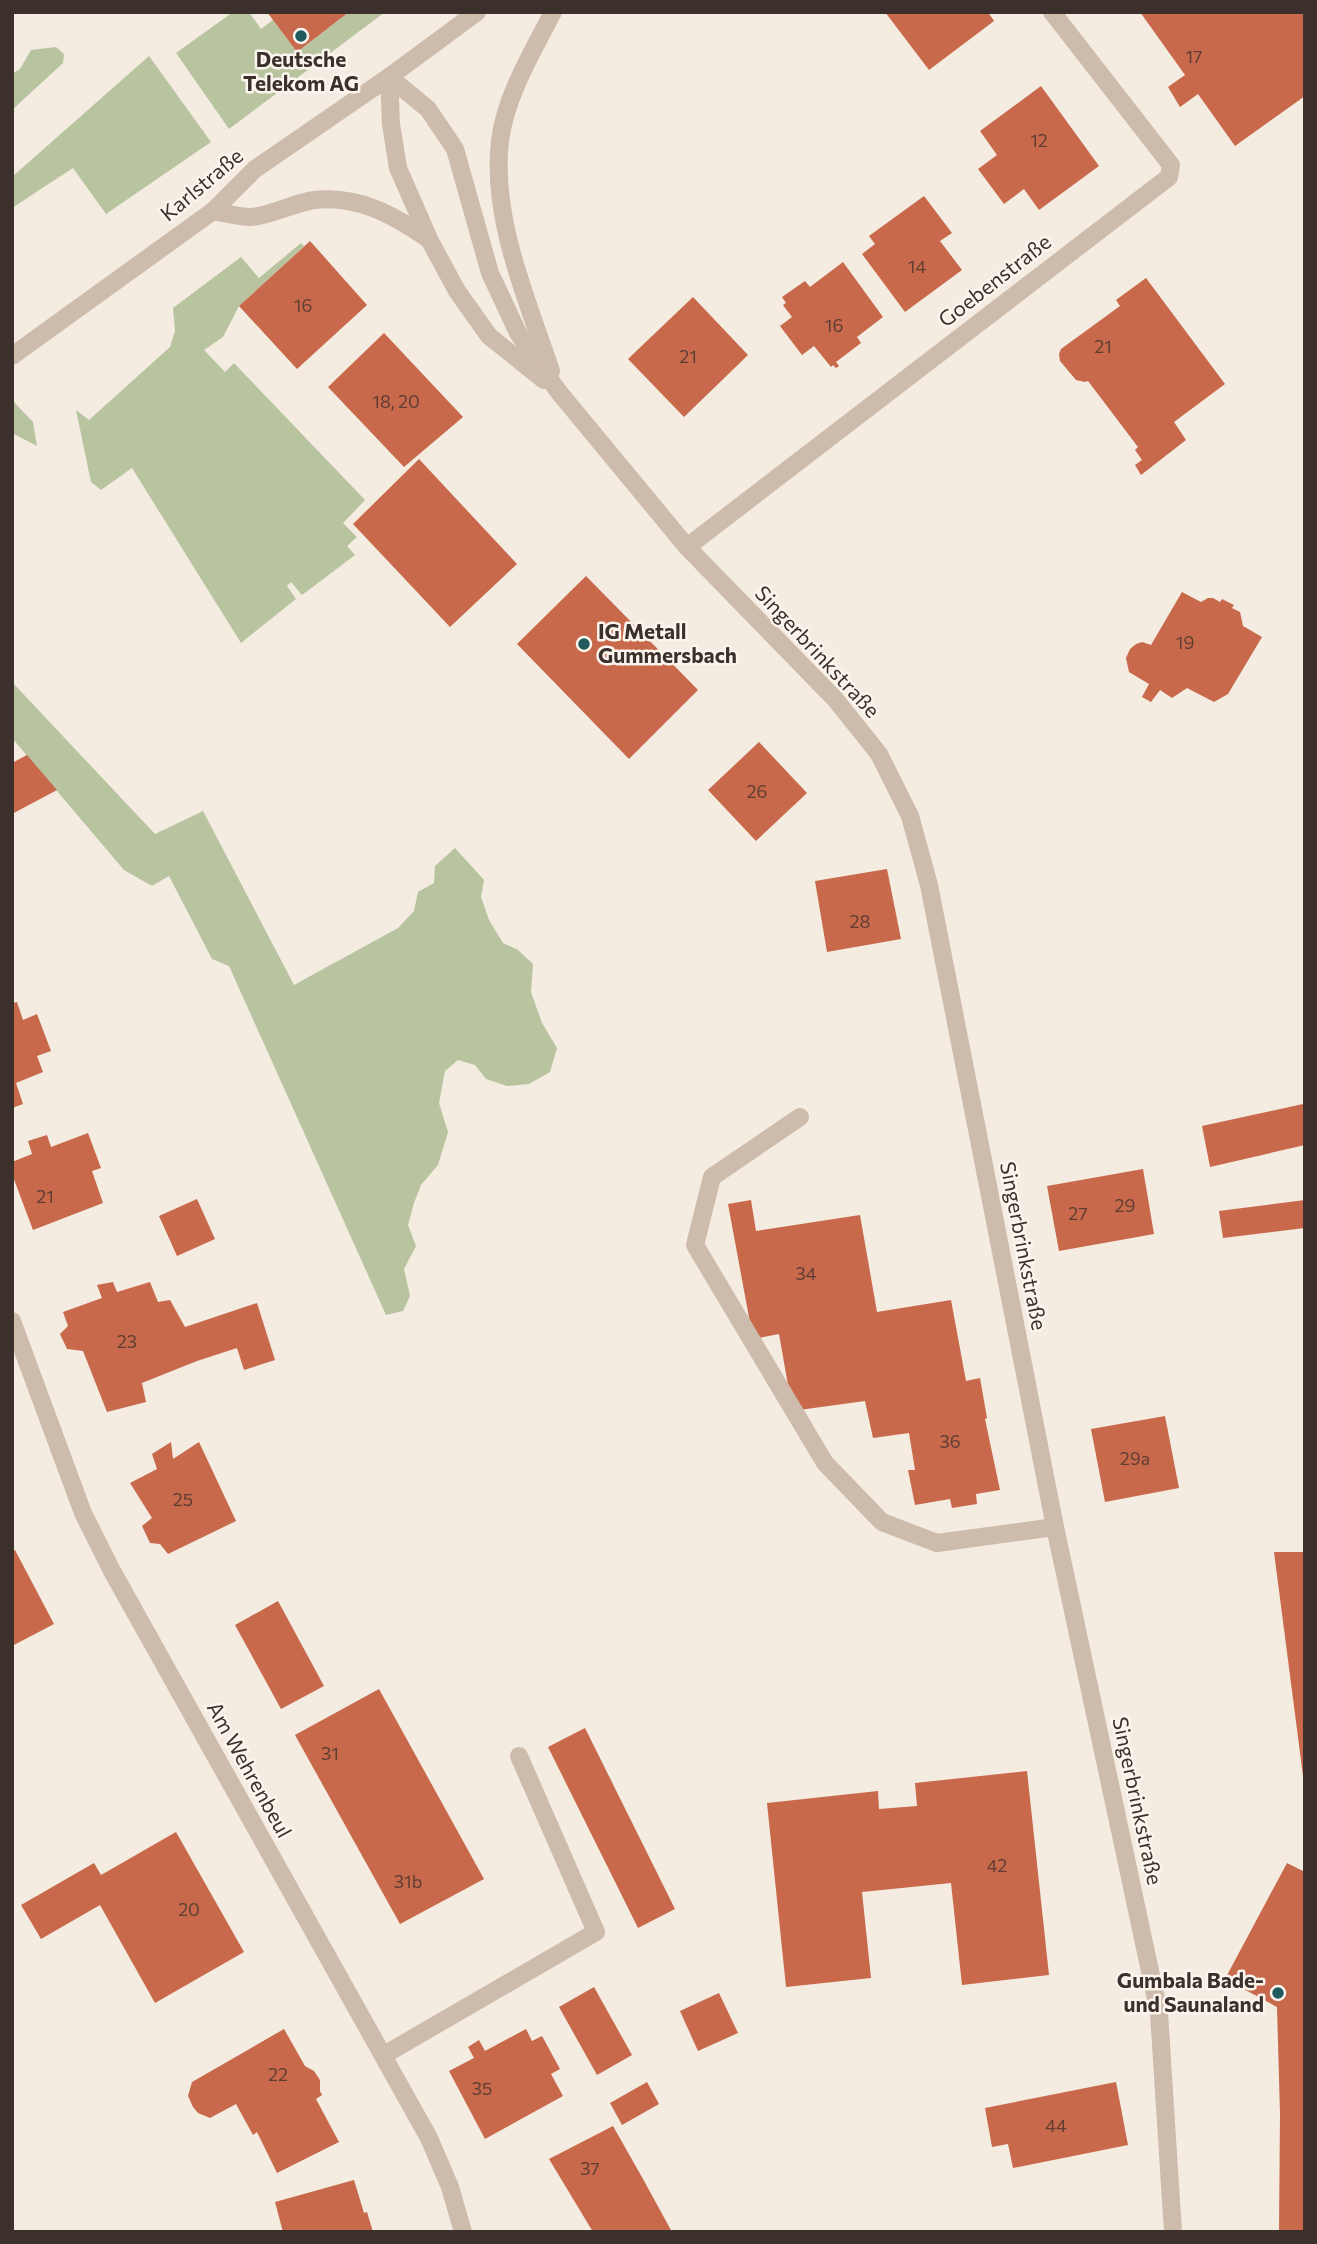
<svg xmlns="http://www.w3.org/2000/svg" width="1317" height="2244" viewBox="0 0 1317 2244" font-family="Commissioner,sans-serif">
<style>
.green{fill:#b8c4a0}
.building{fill:#c8694b}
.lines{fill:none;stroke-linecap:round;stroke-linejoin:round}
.service{stroke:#cdbbac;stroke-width:18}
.minor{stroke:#cdbbac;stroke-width:18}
.tertiary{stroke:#cdbbac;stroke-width:18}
.poi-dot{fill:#1f5a5e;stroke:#fbf5ee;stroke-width:2.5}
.labels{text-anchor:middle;stroke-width:5;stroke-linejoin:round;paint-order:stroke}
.number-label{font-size:18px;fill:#5e3e33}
.poi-label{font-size:21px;font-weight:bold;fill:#3b302b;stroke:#fbf5ee}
.street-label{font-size:21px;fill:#3b302b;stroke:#fbf5ee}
</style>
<rect width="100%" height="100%" fill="#f4ebe1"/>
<g class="green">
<polygon points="233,12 249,12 261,29 273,20 297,52 349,12 385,12 229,129 176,53"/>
<polygon points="56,47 64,54 63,63 12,110 12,74 20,69 31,50"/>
<polygon points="149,56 211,142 106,214 73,168 12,208 12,177"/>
<polygon points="301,243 304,246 239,306 223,337 204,350 225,372 234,363 365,500 343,523 357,537 347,546 355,555 302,595 291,582 287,586 296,599 241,643 132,468 101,490 91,482 76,410 89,420 170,347 175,331 173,308 241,257 259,278"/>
<polygon points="12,400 33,422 37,446 12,433"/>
<polygon points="12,682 155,834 203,811 294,985 398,928 414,911 418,892 434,883 435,866 455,848 484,880 481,897 489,920 503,943 518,950 533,964 531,992 542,1023 557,1048 550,1072 529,1084 507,1086 486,1079 475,1065 458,1060 445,1071 439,1103 448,1132 438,1165 421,1185 414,1203 408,1225 416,1246 404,1269 410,1296 403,1311 386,1315 229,966 212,959 169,876 152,886 124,870 12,738"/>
</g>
<g class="building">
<polygon points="267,12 349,12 297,52"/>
<polygon points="885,12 988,12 994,21 929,70"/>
<polygon points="1140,12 1305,12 1305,96 1235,146 1198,94 1180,107 1168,87 1185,75"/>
<polygon points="1041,86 1099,166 1039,210 1024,189 1004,204 978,169 997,155 980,131"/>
<polygon points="924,196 952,233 940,241 962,270 905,312 862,254 875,244 869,236"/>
<polygon points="310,241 367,305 297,369 239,306"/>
<polygon points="843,262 883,317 857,337 861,343 836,362 839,366 836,368 833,365 831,367 814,346 802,355 780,326 792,317 783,305 786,303 782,297 805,281 810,287"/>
<polygon points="1146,278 1225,384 1174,422 1186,440 1141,475 1135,465 1142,460 1135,450 1138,447 1088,381 1085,382 1076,380 1060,361 1059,354 1061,349 1120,306 1116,300"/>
<polygon points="693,297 748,355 684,417 628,359"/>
<polygon points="384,333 463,417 404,467 328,387"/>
<polygon points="419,459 517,564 450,627 353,524"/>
<polygon points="586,576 698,690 629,759 517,644"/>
<polygon points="1182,592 1201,602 1208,598 1213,598 1220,602 1222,599 1234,605 1232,608 1240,612 1243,626 1262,637 1228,694 1214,702 1187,688 1172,698 1160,690 1151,702 1142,697 1149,684 1129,672 1126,658 1130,649 1136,644 1142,642 1151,645"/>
<polygon points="759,742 807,793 756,841 708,790"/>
<polygon points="27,755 57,790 12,814 12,763"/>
<polygon points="887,869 901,939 827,952 815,881"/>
<polygon points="17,1002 23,1020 37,1014 51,1051 37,1056 43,1072 16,1083 23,1104 12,1108 12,1003"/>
<polygon points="1303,1104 1305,1145 1210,1167 1202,1126"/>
<polygon points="88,1133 101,1168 92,1171 103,1203 33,1230 12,1174 12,1162 32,1154 28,1141 47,1135 51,1147"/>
<polygon points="1143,1169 1154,1234 1059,1251 1047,1186"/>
<polygon points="197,1199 215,1239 177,1256 159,1216"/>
<polygon points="751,1200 756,1231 860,1215 877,1312 951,1300 966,1381 980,1378 987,1418 985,1419 1000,1490 976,1494 977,1504 952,1508 950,1499 915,1505 908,1470 915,1470 909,1433 873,1438 865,1401 799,1410 791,1402 779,1334 753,1339 728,1204"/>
<polygon points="1305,1200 1305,1228 1223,1238 1219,1211"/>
<polygon points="113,1282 117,1292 150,1282 158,1302 170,1300 185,1327 257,1303 275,1360 244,1370 237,1348 197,1361 142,1383 146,1402 107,1412 83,1351 67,1349 60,1334 68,1326 63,1312 102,1298 97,1285"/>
<polygon points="1165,1416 1179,1488 1105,1502 1091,1429"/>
<polygon points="171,1442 173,1459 199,1442 236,1521 168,1554 160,1544 150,1543 142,1526 152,1518 130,1483 157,1469 152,1454"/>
<polygon points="15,1550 54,1624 12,1646 12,1551"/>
<polygon points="1274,1552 1305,1552 1305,1776 1303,1776"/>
<polygon points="278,1601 324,1686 281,1709 235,1625"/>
<polygon points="379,1689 484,1879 400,1924 295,1735"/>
<polygon points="585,1728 675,1909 638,1928 548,1747"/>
<polygon points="1027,1771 1049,1975 962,1985 951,1883 862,1892 871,1978 786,1987 767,1803 878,1791 879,1809 917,1806 915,1783"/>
<polygon points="176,1832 244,1952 155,2003 100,1905 41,1939 21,1905 94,1863 101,1875"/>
<polygon points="1287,1863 1305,1872 1305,2232 1279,2232 1280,2113 1277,2007 1225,1979"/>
<polygon points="594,1987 632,2055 597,2075 559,2007"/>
<polygon points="719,1993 738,2033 698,2051 680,2011"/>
<polygon points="284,2029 305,2066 314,2071 320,2080 320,2091 322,2095 316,2099 339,2142 277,2173 257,2132 253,2135 236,2104 210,2118 198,2113 193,2107 188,2096 192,2082"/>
<polygon points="526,2029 532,2041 542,2036 560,2069 551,2074 563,2096 485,2139 449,2071 474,2058 468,2047 479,2040 485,2051"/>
<polygon points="647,2082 659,2104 622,2125 610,2103"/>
<polygon points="1116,2082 1128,2145 1013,2168 1008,2144 992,2147 985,2108"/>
<polygon points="613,2126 643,2179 672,2232 593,2232 549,2159"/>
<polygon points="354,2180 364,2213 367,2212 373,2232 283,2232 275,2202"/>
</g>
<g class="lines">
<g class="service">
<polyline points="800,1117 712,1177 695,1245 825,1463 882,1522 937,1543 1055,1527"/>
<polyline points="384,2055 596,1932 519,1756"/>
</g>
<g class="minor">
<polyline points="389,77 428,109 455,149 490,273 518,333 558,391 687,547 835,699 879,754 910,816 929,885 1055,1527 1159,2013 1173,2232"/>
<polyline points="389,77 391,124 398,168 430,241 457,291 489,336 544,380"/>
<path d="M213 211C225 213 239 217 251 217 269 216 294 203 314 200 358 195 394 215 428 239"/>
<path d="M551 371C527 299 491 218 500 141 505 97 533 51 553 12"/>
<polyline points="687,547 1169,177 1171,165 1052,12"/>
<polyline points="12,1321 83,1513 112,1571 429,2138 450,2187 463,2232"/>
</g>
<polyline class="tertiary" points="12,356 213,211 255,169 389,77 477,12"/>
</g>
<g class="poi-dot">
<circle cx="301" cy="36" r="7"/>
<circle cx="584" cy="644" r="7"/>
<circle cx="1278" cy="1993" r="7"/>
</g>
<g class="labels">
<g class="number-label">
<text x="1194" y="63">17</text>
<text x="1039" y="147">12</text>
<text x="917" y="273">14</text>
<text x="303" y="312">16</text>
<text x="834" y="332">16</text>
<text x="1103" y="353">21</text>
<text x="688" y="363">21</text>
<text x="396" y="408">18, 20</text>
<text x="1185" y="649">19</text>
<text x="757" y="798">26</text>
<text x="860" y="928">28</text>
<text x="45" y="1203">21</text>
<text x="1125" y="1212">29</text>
<text x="1078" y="1220">27</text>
<text x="806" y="1280">34</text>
<text x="127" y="1348">23</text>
<text x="950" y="1448">36</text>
<text x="1135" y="1465">29a</text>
<text x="183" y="1506">25</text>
<text x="330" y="1760">31</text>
<text x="997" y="1872">42</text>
<text x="408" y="1888">31b</text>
<text x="189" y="1916">20</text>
<text x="278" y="2081">22</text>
<text x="482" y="2095">35</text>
<text x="1056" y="2132">44</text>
<text x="590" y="2175">37</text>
</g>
<g class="poi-label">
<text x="301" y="67">Deutsche<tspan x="301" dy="24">Telekom AG</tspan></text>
<text x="598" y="639" text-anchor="start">IG Metall<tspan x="598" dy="24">Gummersbach</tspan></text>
<text x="1264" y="1988" text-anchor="end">Gumbala Bade-<tspan x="1264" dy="24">und Saunaland</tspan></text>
</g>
<g class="street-label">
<text transform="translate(202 185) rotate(-40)" y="7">Karlstraße</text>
<text transform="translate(995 281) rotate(-38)" y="7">Goebenstraße</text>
<text transform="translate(817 652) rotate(47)" y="7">Singerbrinkstraße</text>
<text transform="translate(1023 1246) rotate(79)" y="7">Singerbrinkstraße</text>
<text transform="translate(249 1770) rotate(61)" y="7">Am Wehrenbeul</text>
<text transform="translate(1137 1801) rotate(78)" y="7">Singerbrinkstraße</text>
</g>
</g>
<rect width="1317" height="2244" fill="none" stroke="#3b302b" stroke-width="28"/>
</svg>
